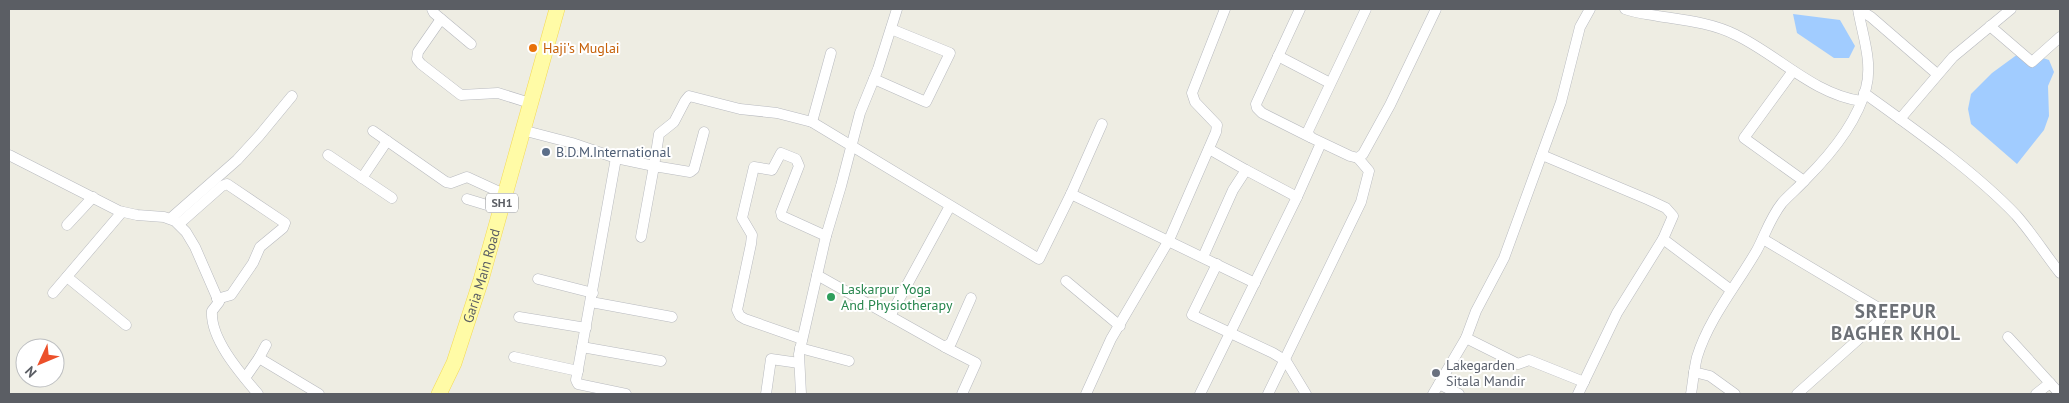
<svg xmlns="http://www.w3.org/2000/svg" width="2069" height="403" viewBox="0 0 2069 403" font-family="'PT Sans',sans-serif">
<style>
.water{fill:#a1ccff}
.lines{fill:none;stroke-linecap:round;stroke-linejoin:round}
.minor-casing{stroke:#b8babf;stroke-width:11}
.primary-casing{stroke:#f4da56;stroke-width:16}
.minor{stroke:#fff;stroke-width:10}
.primary{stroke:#fffba6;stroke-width:15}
.food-dot{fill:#e8710a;stroke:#fff;stroke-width:2}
.service-dot{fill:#5c6f8a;stroke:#fff;stroke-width:2}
.leisure-dot{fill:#2e9e5b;stroke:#fff;stroke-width:2}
.worship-dot{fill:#6b7280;stroke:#fff;stroke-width:2}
.labels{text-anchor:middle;stroke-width:4;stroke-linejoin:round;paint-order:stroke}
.shield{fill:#fff;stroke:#8c8e92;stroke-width:1}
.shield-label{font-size:12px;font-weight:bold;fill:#5b5e64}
.food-label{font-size:14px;fill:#c56008;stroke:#fff;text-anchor:start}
.service-label{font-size:14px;fill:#4e5e75;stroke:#fff;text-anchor:start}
.street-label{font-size:14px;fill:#5b5e64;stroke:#fff}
.leisure-label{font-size:14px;fill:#27864d;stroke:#fff;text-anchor:start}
.worship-label{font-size:14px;fill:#5b616d;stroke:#fff;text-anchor:start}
.district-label{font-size:19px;font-weight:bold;letter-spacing:1px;fill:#6c7076;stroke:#fff}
</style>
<rect width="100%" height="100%" fill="#eeede3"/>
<g class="water">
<polygon points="1793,14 1840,20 1855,46 1849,58 1834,58 1797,33"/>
<polygon points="2018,54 2034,55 2049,60 2054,72 2048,86 2049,116 2044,130 2017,164 1971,124 1968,109 1971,94 1992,73"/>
</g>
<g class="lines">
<g class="minor-casing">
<g id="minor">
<polyline points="432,9 434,13 471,44"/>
<polyline points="1300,9 1256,104 1257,108 1262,113 1310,137"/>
<polyline points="1366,9 1308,131 1309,135 1312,138 1350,156 1358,158 1363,154 1390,105 1436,9"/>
<path d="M1625 9C1635 13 1647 14 1658 16 1684 20 1713 23 1736 35 1778 55 1813 94 1861 101"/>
<polyline points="1859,13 1863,12 1871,17 1937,74"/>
<polyline points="441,19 418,52 417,59 421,64 461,95 498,93 530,103"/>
<polyline points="1990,26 2032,62 2060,37"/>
<polyline points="1278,56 1330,83"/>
<polyline points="1793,71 1744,138 1804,181"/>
<polyline points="874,79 926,102 950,53 891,29"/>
<path d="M1864 93C1914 129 1974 171 2016 215 2032 233 2045 254 2060 273"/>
<polyline points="1900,119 1953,57 2011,9"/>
<polyline points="812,122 831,53"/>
<polyline points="522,130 572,143 616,158 654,166 659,134 674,122 685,101 689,96 740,109 777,113 812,122 1039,259 1071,194 1255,283"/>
<polyline points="373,131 446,182 451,183 467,177 504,194"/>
<polyline points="1209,149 1246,170"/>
<path d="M9 155 119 211 137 215 164 217 175 221 186 232 195 247 219 302 212 311C210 339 241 374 258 394"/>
<polyline points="328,155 392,198"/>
<polyline points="1542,155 1649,200 1666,208 1673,216 1663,239 1617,313 1578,394"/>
<polyline points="616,158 582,347 661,361"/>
<polyline points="362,178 387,141"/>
<polyline points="1071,194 1102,124"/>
<polyline points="467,199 500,209"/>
<polyline points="171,218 237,160 259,136 292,96"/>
<polyline points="179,224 222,186 227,184 285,223 283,228 260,247 253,263 231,295 217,299"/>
<polyline points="67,225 93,197"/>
<polyline points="641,237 654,166 690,172 694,169 704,132"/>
<polyline points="1663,239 1731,290"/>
<polyline points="1763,239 1877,307 1882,315 1880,320 1797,394"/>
<polyline points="1203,257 1233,190 1246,170 1297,197"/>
<polyline points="1217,264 1192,315 1273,353 1286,361 1306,394"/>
<polyline points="817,275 945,347 951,343 971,298"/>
<polyline points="67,277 126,325"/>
<polyline points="538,279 593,293"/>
<polyline points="1066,281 1120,326"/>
<polyline points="53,293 122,212"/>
<polyline points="591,302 672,317"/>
<polyline points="890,316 950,206"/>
<polyline points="519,317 586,328"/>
<polyline points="2008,337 2060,394"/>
<polyline points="1466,338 1518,364 1529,360 1584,382"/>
<polyline points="802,339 745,319 740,316 737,310 751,244 752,235 742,218 754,167 772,170 781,153 796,159 799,166 781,212 782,216 826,236"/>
<polyline points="582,347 576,380 578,384 626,394"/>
<polyline points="945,347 976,363 962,394"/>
<polyline points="800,348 849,361"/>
<polyline points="514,357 578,371"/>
<polyline points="259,358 266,345"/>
<polyline points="1694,372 1710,376 1735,394"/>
<polyline points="245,378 259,358 319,394"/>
<polyline points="1439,384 1459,394"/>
<polyline points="766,394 771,359 799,363"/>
<polyline points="801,394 799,354 826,236 841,186 860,113 878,69 897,9"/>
<polyline points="1086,394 1111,339 1169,240 1216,132 1217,125 1195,102 1192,93 1225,9"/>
<polyline points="1200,394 1297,197 1321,143"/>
<polyline points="1268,394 1361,202 1369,171 1358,158"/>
<polyline points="1433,394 1466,338 1476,311 1504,258 1561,102 1580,27 1590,9"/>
<path d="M1691 394C1693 382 1694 369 1697 357 1709 318 1737 285 1757 250 1765 235 1770 218 1782 203 1789 195 1798 188 1806 179 1831 154 1857 123 1866 88 1873 62 1862 34 1858 9"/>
<polyline points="2036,394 2050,383"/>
</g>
</g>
<g class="primary-casing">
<g id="primary">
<path id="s1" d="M439 394 454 363 481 280 557 9"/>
</g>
</g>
<use href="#minor" class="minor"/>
<use href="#primary" class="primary"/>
</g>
<circle class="food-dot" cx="533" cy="48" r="5"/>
<circle class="service-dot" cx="546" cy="152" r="5"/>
<circle class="leisure-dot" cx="831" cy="297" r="5"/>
<circle class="worship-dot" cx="1436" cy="373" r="5"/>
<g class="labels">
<rect class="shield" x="486" y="193.5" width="32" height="19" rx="4"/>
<g class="shield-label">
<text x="502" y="207">SH1</text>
</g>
<g class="food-label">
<text x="543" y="53">Haji's Muglai</text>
</g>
<g class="service-label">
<text x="556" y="157">B.D.M.International</text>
</g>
<g class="street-label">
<text dy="5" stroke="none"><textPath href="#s1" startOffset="126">Garia Main Road</textPath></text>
</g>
<g class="leisure-label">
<text x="841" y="294">Laskarpur Yoga<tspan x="841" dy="16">And Physiotherapy</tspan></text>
</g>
<g class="worship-label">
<text x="1446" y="370">Lakegarden<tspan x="1446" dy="16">Sitala Mandir</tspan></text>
</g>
<g class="district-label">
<text x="1896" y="318">SREEPUR<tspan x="1896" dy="22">BAGHER KHOL</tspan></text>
</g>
</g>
<rect width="2069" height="403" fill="none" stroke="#5b5e64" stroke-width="20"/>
<g transform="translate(40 363) rotate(226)"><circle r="24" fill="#ffffff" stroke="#bdbfc1"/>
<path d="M0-4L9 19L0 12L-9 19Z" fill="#ec502a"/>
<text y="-8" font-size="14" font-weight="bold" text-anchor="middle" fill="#5b5e64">N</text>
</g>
</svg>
